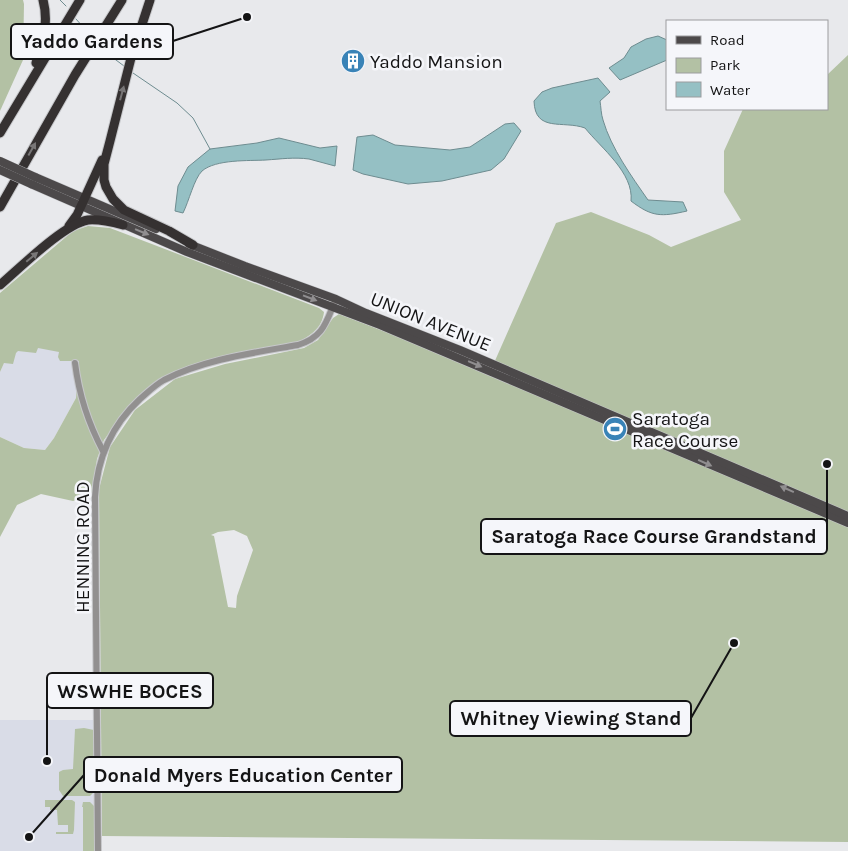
<svg xmlns="http://www.w3.org/2000/svg" width="848" height="851" viewBox="0 0 848 851" font-family="Karla,sans-serif">
<style>
.built{fill:#d9dce7}
.green{fill:#b3c1a4;fill-rule:evenodd}
.water{fill:#95c0c4;stroke:#6e8c90}
.lines{fill:none;stroke-linecap:round;stroke-linejoin:round}
.stream{stroke:#6e8c90;stroke-width:1}
.minor-casing{stroke:#c6c7ca;stroke-width:8}
.major-casing{stroke:#c6c7ca;stroke-width:9}
.highway-casing{stroke:#c6c7ca;stroke-width:11}
.minor{stroke:#929090;stroke-width:6}
.major{stroke:#4c494a;stroke-width:8}
.highway{stroke:#353131;stroke-width:9}
.major-bridge-casing{stroke:#c6c7ca;stroke-width:9;stroke-linecap:butt}
.major-bridge{stroke:#4c494a;stroke-width:8}
.oneway{fill:#787677}
.oneway2{fill:#908e90}
.labels{text-anchor:middle;stroke-width:5;stroke-linejoin:round;paint-order:stroke}
.poi-label{font-size:19px;fill:#141415;stroke:#f5f6fa;text-anchor:start}
.street-label{font-size:19px;fill:#141415;stroke:#f5f6fa}
.leader{fill:none;stroke:#141415;stroke-width:2}
.callout-dot{fill:#141415;stroke:#f5f6fa;stroke-width:2}
.callout{fill:#f5f6fa;stroke:#141415;stroke-width:2}
.callout-label{font-size:20px;text-anchor:middle;font-weight:bold;fill:#141415}
</style>
<rect width="100%" height="100%" fill="#e8e9ec"/>
<g class="built">
<polygon points="17,333 79,361 76,398 54,438 45,450 24,448 0,437 0,372"/>
<polygon points="0,720 93,720 94,851 0,851"/>
</g>
<g class="green">
<polygon points="0,0 23,0 24,4 23,60 0,111"/>
<path d="M848 55V842L102 836 99 489 110 447 135 410 175 379 225 364 304 348 318 340 333 318 339 314 490 372 556 223 591 212 649 235 671 247 741 220 724 192V151L743 109H827V75ZM234 530 247 536 253 550 237 596 236 608 228 607 214 536 211 535 218 532Z"/>
<path d="M88 226 110 228 319 308 324 312C322 328 312 334 299 342L188 366 153 384 128 407 104 440 97 459 92 492 85 498 73 501 41 494 17 505 0 537V437L24 448 45 450 54 438 76 398 79 361H60L58 357 59 352 38 348 36 353 18 351 16 353 13 364 4 363 0 372V293L73 231Z"/>
<polygon points="84,728 94,730 94,792 90,796 63,796 59,790 59,772 63,770 73,769 75,729"/>
<polygon points="45,800 72,800 75,802 74,830 73,834 56,834 56,832 68,832 68,825 58,825 57,810 50,810 50,807 45,807"/>
<polygon points="83,802 90,802 94,806 94,851 83,851 83,807 82,807"/>
</g>
<g class="water">
<polygon points="658,36 667,40 667,60 620,80 609,68 624,58 631,47 646,39"/>
<path d="M598 78 610 92 600 101C601 107 601 114 603 120 611 148 632 177 648 200L683 202 687 211C661 217 652 217 631 201 634 173 601 148 585 128 563 120 535 133 534 101L542 92 552 88Z"/>
<polygon points="514,123 521,131 504,159 491,170 442,181 408,184 363,174 353,170 357,137 373,135 395,145 450,150 470,147 505,124"/>
<path d="M279 138 320 148 337 146 335 166C326 164 318 161 309 159 294 157 281 159 266 160 249 161 216 159 202 171 194 179 189 201 183 213L175 211 178 186 188 167 210 149 257 143Z"/>
</g>
<g class="lines">
<g class="stream">
<polyline points="60,0 66,6"/>
<polyline points="76,19 91,36"/>
<polyline points="100,48 124,66"/>
<polyline points="133,73 177,103 193,118 210,149"/>
</g>
<g class="minor-casing">
<g id="minor">
<path d="M75 363C79 395 88 423 103 451"/>
<path d="M98 851 95 497C97 458 112 425 140 399 148 392 155 385 164 380 205 359 253 353 298 345 324 337 326 322 336 299"/>
</g>
</g>
<g class="major-casing">
<g id="major">
<polyline points="35,177 156,229"/>
<polyline points="31,184 187,252 380,325 848,523"/>
<polyline points="189,244 245,266 336,299 366,313 460,350 848,516"/>
</g>
</g>
<g class="highway-casing">
<g id="highway">
<polyline points="150,0 131,58 110,141 104,164 104,180 106,187 113,199 124,210 169,231 193,245"/>
<path d="M36 63C43 42 49 22 43 0"/>
<polyline points="0,133 80,0"/>
<polyline points="0,207 75,75 122,0"/>
<polyline points="69,226 77,215 102,160"/>
<path d="M0 285C20 268 64 224 88 220 100 219 112 222 123 225"/>
</g>
</g>
<use href="#minor" class="minor"/>
<use href="#major" class="major"/>
<use href="#highway" class="highway"/>
<g class="major-bridge-casing">
<g id="major-bridge">
<polyline points="0,161 35,177"/>
<polyline points="0,170 31,184"/>
</g>
</g>
<use href="#major-bridge" class="major-bridge"/>
</g>
<defs><path id="oneway-solid" d="M-6-.8H1V-3.2L6.5 0L1 3.2V.8H-6Z" transform="scale(1.25)"/></defs>
<g class="oneway">
<use href="#oneway-solid" transform="translate(122 93) rotate(-75)"/>
<use href="#oneway-solid" transform="translate(32 149) rotate(-61)"/>
<use href="#oneway-solid" transform="translate(32 257) rotate(-40)"/>
</g>
<g class="oneway2">
<use href="#oneway-solid" transform="translate(142 232) rotate(22)"/>
<use href="#oneway-solid" transform="translate(310 298) rotate(21)"/>
<use href="#oneway-solid" transform="translate(475 364) rotate(23)"/>
<use href="#oneway-solid" transform="translate(705 463) rotate(24)"/>
<use href="#oneway-solid" transform="translate(787 489) rotate(-156)"/>
</g>
<defs>
<g id="building-disc" transform="scale(1.25)"><circle r="9.5" fill="#3983b7" stroke="#f5f6fa"/><path d="M-4-6H4V6H1V3H-1V6H-4ZM-2.5-4.3h1.7v1.8h-1.7ZM.8-4.3h1.7v1.8H.8ZM-2.5-1h1.7V.8h-1.7ZM.8-1h1.7V.8H.8Z" fill="#fff"/></g>
<g id="stadium-disc" transform="scale(1.25)"><circle r="9.5" fill="#3983b7" stroke="#f5f6fa"/><path d="M0-5a6.5 5 0 1 0 0 10a6.5 5 0 1 0 0-10ZM-3.5-1.8h7v3.6h-7Z" fill="#fff"/></g>
</defs>
<g fill-rule="evenodd">
<use href="#building-disc" x="353" y="61"/>
<use href="#stadium-disc" x="615" y="429"/>
</g>
<g class="labels">
<g class="poi-label">
<text x="370" y="68">Yaddo Mansion</text>
<text x="632" y="425">Saratoga<tspan x="632" dy="22">Race Course</tspan></text>
</g>
<g class="street-label">
<text transform="translate(431 321) rotate(22)" y="7">UNION AVENUE</text>
<text transform="translate(82 547) rotate(-90)" y="7">HENNING ROAD</text>
</g>
</g>
<path class="leader" d="M247 17L173 41M827 464L827 536M47 761L47 691M734 643L691 718M29 837L84 775"/>
<g class="callout-dot">
<circle cx="247" cy="17" r="5"/>
<circle cx="827" cy="464" r="5"/>
<circle cx="47" cy="761" r="5"/>
<circle cx="734" cy="643" r="5"/>
<circle cx="29" cy="837" r="5"/>
</g>
<g class="callout">
<rect x="11" y="24" width="162" height="35" rx="5"/>
<rect x="481" y="519" width="346" height="35" rx="5"/>
<rect x="47" y="673" width="166" height="35" rx="5"/>
<rect x="450" y="701" width="241" height="35" rx="5"/>
<rect x="84" y="757" width="318" height="35" rx="5"/>
</g>
<g class="callout-label">
<text x="92" y="48">Yaddo Gardens</text>
<text x="654" y="543">Saratoga Race Course Grandstand</text>
<text x="130" y="698">WSWHE BOCES</text>
<text x="571" y="725">Whitney Viewing Stand</text>
<text x="243" y="782">Donald Myers Education Center</text>
</g>
<rect x="666" y="20" width="162" height="90" fill="#f5f6fa" stroke="#9b9c9e"/>
<rect x="676" y="36" width="25" height="8" fill="#4c494a" stroke="#9b9c9e"/>
<text x="710" y="45" font-size="15" fill="#141415">Road</text>
<rect x="676" y="58" width="25" height="15" fill="#b3c1a4" stroke="#9b9c9e"/>
<text x="710" y="70" font-size="15" fill="#141415">Park</text>
<rect x="676" y="82" width="25" height="15" fill="#95c0c4" stroke="#9b9c9e"/>
<text x="710" y="95" font-size="15" fill="#141415">Water</text>
</svg>
